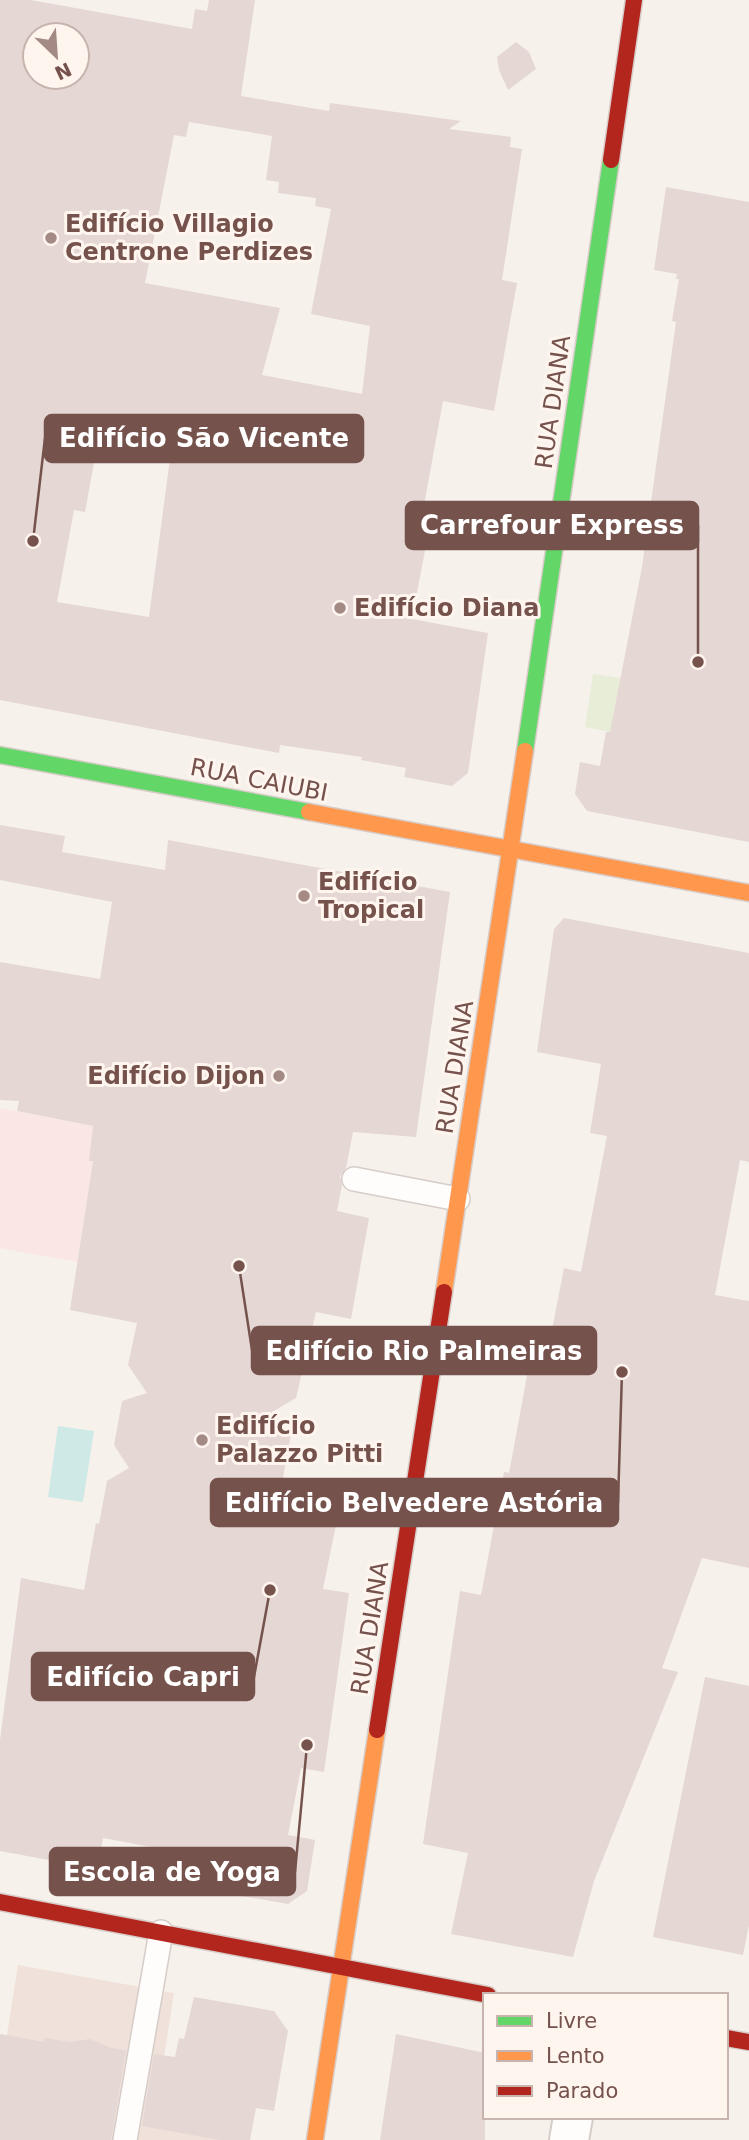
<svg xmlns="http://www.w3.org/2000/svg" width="749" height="2140" viewBox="0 0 749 2140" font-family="'DejaVu Sans',sans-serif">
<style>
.residential{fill:#f0e2da}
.commercial{fill:#fae7e3}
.green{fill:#e8edd7}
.water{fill:#cee9e6}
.building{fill:#e4d7d4;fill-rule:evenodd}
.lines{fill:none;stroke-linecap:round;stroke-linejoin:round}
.lane-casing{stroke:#d6ccc8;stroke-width:26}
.street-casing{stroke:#d6ccc8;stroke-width:42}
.fast-casing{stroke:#d7ccc8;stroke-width:19}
.slow-casing{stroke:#d7ccc8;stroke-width:19}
.jam-casing{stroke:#d7ccc8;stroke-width:19}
.lane{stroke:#fefdfc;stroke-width:23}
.street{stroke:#fefdfc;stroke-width:38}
.fast{stroke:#63d668;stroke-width:16}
.slow{stroke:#ff974d;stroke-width:16}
.jam{stroke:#b3261e;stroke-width:16}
.poi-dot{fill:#a38a84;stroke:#fff5ef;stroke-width:2.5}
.labels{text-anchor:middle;stroke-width:6;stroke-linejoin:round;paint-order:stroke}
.poi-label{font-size:24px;font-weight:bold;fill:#76524c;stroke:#fff5ef;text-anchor:start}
.street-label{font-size:24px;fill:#76524c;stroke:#fff5ef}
.leader{fill:none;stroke:#76524c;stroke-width:2.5}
.callout-dot{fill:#76524c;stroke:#fff5ef;stroke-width:2.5}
.callout{fill:#76524c;stroke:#76524c;stroke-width:2.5}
.callout-label{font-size:26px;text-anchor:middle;font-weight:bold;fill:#fff}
</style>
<rect width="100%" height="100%" fill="#f7f1ec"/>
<polygon class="residential" points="18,1965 174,1993 153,2127 219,2140 0,2140 0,2079"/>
<polygon class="commercial" points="0,1108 93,1126 90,1161 93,1161 77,1262 0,1248"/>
<polygon class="green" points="593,674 627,679 650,740 585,727"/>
<polygon class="water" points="58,1426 94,1431 83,1502 48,1497"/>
<g class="building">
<path d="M0 0H31L192 29 195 9 207 11 209 0H255L241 96 329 111 330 103 461 121 449 129 511 137 510 147 522 149 502 280 517 283 494 411 443 401 417 544 426 545 412 619 488 633 468 773 452 786 404 777 406 768 361 760 362 757 280 745 279 753 0 700ZM35 35H77V77H35ZM189 122 272 136 266 180 279 182 278 193 316 198 315 206 331 209 311 314 370 326 362 394 262 375 280 308 145 283 174 135 186 137ZM100 430 172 443 149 617 57 602 74 510 85 512Z"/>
<polygon points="516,42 529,52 536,69 508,90 499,70 497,57"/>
<polygon points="666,187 749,202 749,842 587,811 575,794 580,762 600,766 606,732 610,732 642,567 676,322 672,321 679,279 676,279 677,274 654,270"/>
<polygon points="0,825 65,836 62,852 165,870 168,840 450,892 416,1137 353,1132 346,1168 340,1176 342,1185 337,1211 369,1218 351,1319 316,1312 296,1398 272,1412 291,1434 280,1494 342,1495 323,1589 349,1593 324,1772 301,1768 288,1835 315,1840 307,1891 288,1904 185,1886 189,1854 103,1838 97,1869 0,1851 0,1740 21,1578 84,1590 96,1523 99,1524 107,1481 129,1468 114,1445 122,1401 147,1393 128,1365 137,1323 70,1310 93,1161 89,1161 93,1126 17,1111 19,1101 0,1100 0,962 100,979 112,902 0,880"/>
<polygon points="564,918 749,953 749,1162 740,1160 715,1295 749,1301 749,1568 702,1558 662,1668 678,1672 594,1881 573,1957 451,1934 468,1853 423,1844 460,1591 481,1595 504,1472 509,1473 534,1338 550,1340 564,1268 581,1272 607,1136 590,1133 601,1064 537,1052 554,929"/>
<polygon points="705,1677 749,1686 749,1925 743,1955 653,1937"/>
<polygon points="194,1997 274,2011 288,2031 274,2111 256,2108 250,2140 219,2140 142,2126 154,2054 175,2057 179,2038 184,2039"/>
<polygon points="0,2034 44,2042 45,2038 70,2042 90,2039 111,2048 126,2050 111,2140 0,2140"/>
<polygon points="396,2034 485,2053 485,2140 380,2140"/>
</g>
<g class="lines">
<g class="lane-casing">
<g id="lane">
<polyline points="354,1179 458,1199"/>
<polyline points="125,2140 161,1932"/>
</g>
</g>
<g class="street-casing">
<polyline id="street" points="569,2140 573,2117"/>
</g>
<g class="fast-casing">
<g id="fast">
<polyline points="525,751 611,160"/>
<polyline points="0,755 309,812"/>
</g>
</g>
<g class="slow-casing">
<g id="slow">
<polyline points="309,812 749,893"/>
<polyline points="444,1292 525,751"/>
<polyline points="315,2140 377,1730"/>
</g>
</g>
<g class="jam-casing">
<g id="jam">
<polyline points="611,160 634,0"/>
<polyline points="377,1730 444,1292"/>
<polyline points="0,1902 488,1995"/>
<polyline points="726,2038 749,2042"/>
</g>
</g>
<use href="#lane" class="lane"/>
<use href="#street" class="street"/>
<use href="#fast" class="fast"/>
<use href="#slow" class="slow"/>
<use href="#jam" class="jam"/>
</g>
<g class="poi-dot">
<circle cx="51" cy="238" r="7"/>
<circle cx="340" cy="608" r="7"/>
<circle cx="304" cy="896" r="7"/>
<circle cx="279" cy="1076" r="7"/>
<circle cx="202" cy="1440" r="7"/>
</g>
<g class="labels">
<g class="poi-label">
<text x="65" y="232">Edifício Villagio<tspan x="65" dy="28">Centrone Perdizes</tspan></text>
<text x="354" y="616">Edifício Diana</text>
<text x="318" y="890">Edifício<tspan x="318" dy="28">Tropical</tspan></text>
<text x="265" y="1084" text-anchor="end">Edifício Dijon</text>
<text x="216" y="1434">Edifício<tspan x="216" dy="28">Palazzo Pitti</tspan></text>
</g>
<g class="street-label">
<text transform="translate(553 402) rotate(-82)" y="8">RUA DIANA</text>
<text transform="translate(259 780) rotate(11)" y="8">RUA CAIUBI</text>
<text transform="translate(455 1067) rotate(-81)" y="8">RUA DIANA</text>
<text transform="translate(370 1628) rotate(-81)" y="8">RUA DIANA</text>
</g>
</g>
<path class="leader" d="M33 541L45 438M698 662L698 525M239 1266L252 1350M622 1372L618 1503M270 1590L254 1677M307 1745L295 1872"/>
<g class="callout-dot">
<circle cx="33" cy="541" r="7"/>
<circle cx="698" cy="662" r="7"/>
<circle cx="239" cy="1266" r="7"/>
<circle cx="622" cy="1372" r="7"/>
<circle cx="270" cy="1590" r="7"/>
<circle cx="307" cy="1745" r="7"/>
</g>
<g class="callout">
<rect x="45" y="415" width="318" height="47" rx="7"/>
<rect x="406" y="502" width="292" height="47" rx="7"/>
<rect x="252" y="1327" width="344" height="47" rx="7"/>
<rect x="211" y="1479" width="407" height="47" rx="7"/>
<rect x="32" y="1653" width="222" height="47" rx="7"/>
<rect x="50" y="1848" width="245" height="47" rx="7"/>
</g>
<g class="callout-label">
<text x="204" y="447">Edifício São Vicente</text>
<text x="552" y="534">Carrefour Express</text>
<text x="424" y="1360">Edifício Rio Palmeiras</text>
<text x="414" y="1512">Edifício Belvedere Astória</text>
<text x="143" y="1686">Edifício Capri</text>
<text x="172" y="1881">Escola de Yoga</text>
</g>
<rect x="483" y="1993" width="245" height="126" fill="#fff5ef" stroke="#c8b4ae" stroke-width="2"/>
<rect x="497" y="2016" width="35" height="10" fill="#63d668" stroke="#c8b4ae" stroke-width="2"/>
<text x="546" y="2028" font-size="21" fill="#76524c">Livre</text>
<rect x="497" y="2051" width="35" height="10" fill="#ff974d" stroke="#c8b4ae" stroke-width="2"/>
<text x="546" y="2063" font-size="21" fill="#76524c">Lento</text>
<rect x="497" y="2086" width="35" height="10" fill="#b3261e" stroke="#c8b4ae" stroke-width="2"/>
<text x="546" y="2098" font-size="21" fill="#76524c">Parado</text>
<g transform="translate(56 56) rotate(155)"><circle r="33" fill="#fff5ef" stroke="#c8b4ae" stroke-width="2"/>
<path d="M0-5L12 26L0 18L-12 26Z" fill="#a38a84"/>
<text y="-10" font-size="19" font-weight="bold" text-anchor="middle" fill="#76524c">N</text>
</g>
</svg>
